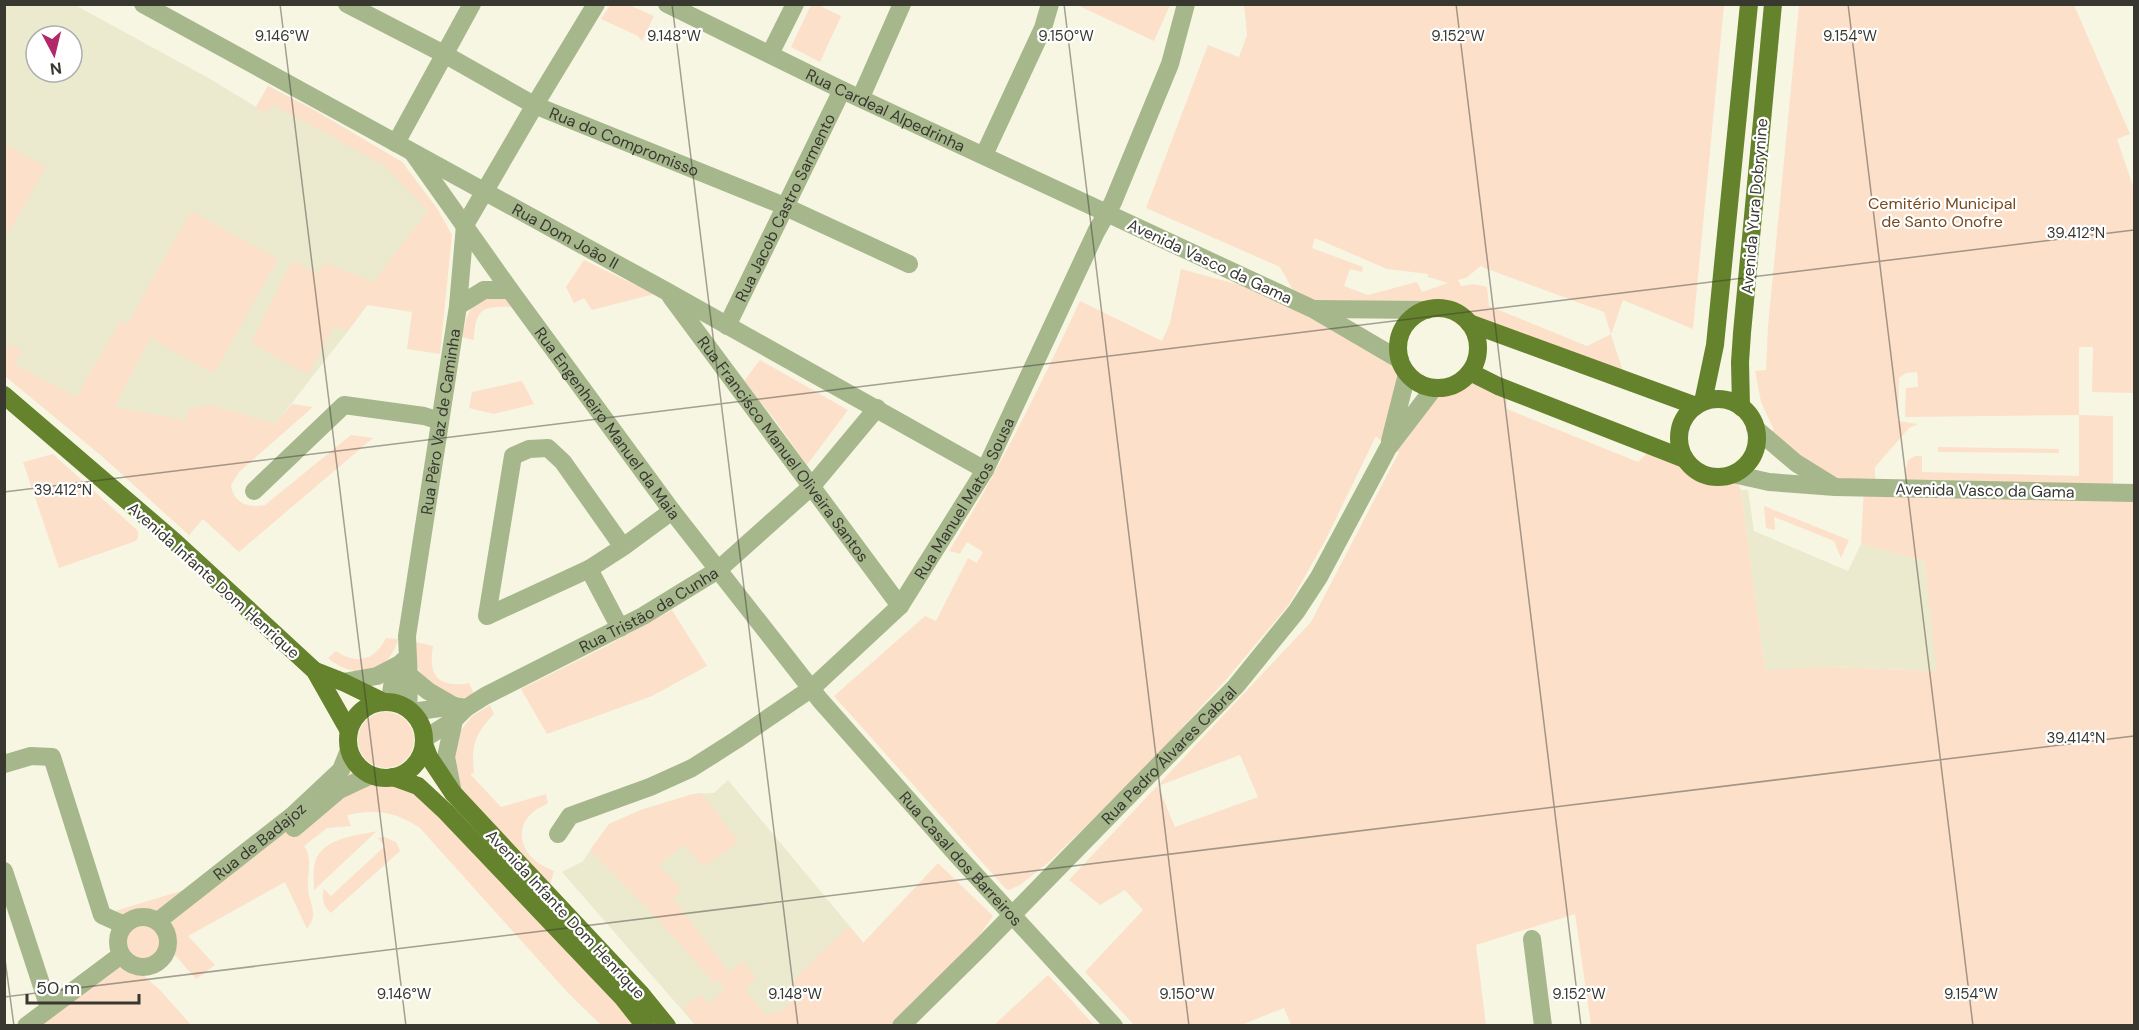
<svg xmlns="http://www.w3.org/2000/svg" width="2139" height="1030" viewBox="0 0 2139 1030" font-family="'DM Sans',sans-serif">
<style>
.built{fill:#ebeacf;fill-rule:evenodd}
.green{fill:#fce0ca;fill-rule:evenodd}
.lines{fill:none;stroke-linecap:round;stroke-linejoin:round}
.minor{stroke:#a6b78c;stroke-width:18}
.major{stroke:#65822c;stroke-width:18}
.ticks{fill:none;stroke:#383831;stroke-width:1.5;stroke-opacity:0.45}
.labels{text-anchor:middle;stroke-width:4.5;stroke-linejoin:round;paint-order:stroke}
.street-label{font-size:16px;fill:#383831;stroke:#fff}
.park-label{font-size:16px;fill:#78491d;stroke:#fff}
.ticks-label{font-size:15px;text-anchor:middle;fill:#383831;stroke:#fff;stroke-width:4.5;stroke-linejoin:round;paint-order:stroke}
</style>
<rect width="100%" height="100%" fill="#f7f6e3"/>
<g class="built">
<path d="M4 5H75L212 80 256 107 268 86 310 108 402 162 438 210 348 331 189 535 103 457 5 376ZM36 36H72V72H36Z"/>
<polygon points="1741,490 1748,490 1754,531 1848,571 1861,544 1924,561 1938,671 1827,667 1765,671"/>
<polygon points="728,780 872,953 799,1025 695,1025 562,872 582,862 609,824 641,810 693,794 714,793"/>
</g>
<g class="green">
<polygon points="611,4 629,5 654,16 642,41 638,36 601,19"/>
<path d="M1244 4 1724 5 1693 329 1623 300 1611 335 1626 380 1469 323C1459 314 1451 310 1439 308L1315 309 1407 374 1396 420 1441 388 1460 381 1470 372 1507 389V409L1638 462 1653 447 1706 475 1724 476 1733 474 1741 490 1765 670 1827 667 1937 671 1924 561 1861 544 1864 488 1835 487 1761 432 1774 430 1761 402 1755 371 1766 370 1768 326 1799 5H2074L2130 134 2117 139 2134 189V393L2092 392 2093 347H2079V415L1905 417 1906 388 1918 387 1917 372 1906 373 1899 378 1898 421 1918 424 1909 428 1875 467V487L1906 488 1905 473 1908 460 1915 456H1922V472L2079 476V415L2113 416V493L2134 494V1025H1591L1575 914 1476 945 1486 1025H1291L1284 1008 1241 1025H1134L1085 972 1143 910 1125 890 1100 905 1069 880 1311 622 1399 452 1388 448 1376 436 1326 539 1288 606 1224 682 1138 776 1049 862 1020 885 1009 890 1006 889 834 696 925 616 936 621 968 558 977 563 983 552 967 542 960 554 949 551C999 471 1040 386 1080 301L1162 341 1170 323 1181 269 1291 299 1294 292 1280 267 1146 208 1208 45 1239 57 1247 35ZM1315 238 1387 269 1428 274V277L1448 283 1422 292 1417 282 1368 295 1344 286 1350 269 1362 272 1363 267 1312 248ZM1482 265V267L1604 312 1611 334 1587 346 1489 306 1487 287 1474 284 1461 286 1458 280 1466 278ZM1240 755 1258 797 1175 827 1158 786Z"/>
<polygon points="811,5 818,5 841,16 820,62 791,47"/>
<polygon points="1077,5 1170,5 1154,41"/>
<polygon points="268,86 316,111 402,162 438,210 452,235 440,354 407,349 412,312 367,305 348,331 334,326 308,375 251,343 292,261 318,274 325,262 373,282 428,211 384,165 274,105 265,113 256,107"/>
<polygon points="4,144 46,167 5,239 4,239"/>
<path d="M191 211 278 259 214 374 150 338 115 407 185 420 190 408 211 405 275 424 292 404 313 407 239 472 231 485C234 504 248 508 265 505L351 435 373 438 239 552 203 519 189 535 103 457 5 376V355L10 343 22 350 15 364 76 397 121 320 127 325Z"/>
<polygon points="584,260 654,294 592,310 584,298 574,303 566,287"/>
<path d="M490 298 507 299 513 307C483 306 475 308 474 340L462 337C466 319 468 301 490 298Z"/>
<polygon points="760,360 848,410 807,465 775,420 744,381"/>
<polygon points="522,381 534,404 494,414 469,408 472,392"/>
<polygon points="1938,447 2059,449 2059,453 1938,452"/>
<polygon points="53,454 138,531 138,537 136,541 59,568 23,462"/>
<polygon points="1764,506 1849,540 1841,558 1834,541 1774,517 1775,530 1766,528"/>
<polygon points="672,610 707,666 652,696 547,734 521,689 603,648"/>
<path d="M386 638 398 639C389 674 355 681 328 658L336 651C356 665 375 661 386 638Z"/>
<path d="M416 642 433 646C430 666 431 683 455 684 461 684 463 685 469 683L474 694 463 698 452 696 423 678 417 666Z"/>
<path d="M490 705 494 714C475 734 471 745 474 773L470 774 501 807 546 794 548 803C543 806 536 809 532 813 516 827 520 850 537 862 542 866 548 868 554 871L550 885 462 790 455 769 454 749 461 730 472 716Z"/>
<circle cx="386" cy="740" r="28"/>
<path d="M352 768 356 775 386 778 418 786 645 1025H601L569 994 419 827C393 811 376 809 347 815L351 826 327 828 304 846C313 857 307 874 308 888 308 897 314 908 313 916 313 920 309 926 307 929L285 882 188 936 215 965 196 979 168 947 167 933 157 920 144 917 131 920 102 915 207 883 342 778Z"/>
<polygon points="702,793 737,840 735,845 704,867 684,845 658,865 683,890 673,898 729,972 743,961 756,977 746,991 766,1015 784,1009 800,994 792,985 797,976 849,926 863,943 938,863 993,916 976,940 891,1025 697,1025 683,1008 701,994 708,1004 725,989 718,980 714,983 651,912 590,850 609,824 641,810 693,794"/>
<path d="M378 831V830L314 890C314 880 312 867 317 857 328 837 359 835 378 831Z"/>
<path d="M384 837 396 842 400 851 331 913C324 907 321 898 324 889L331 896 385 846 378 838Z"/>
<circle cx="143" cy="942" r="22"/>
<polygon points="125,959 160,990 192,1026 26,1026"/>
<polygon points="1048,975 1094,1025 994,1025"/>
</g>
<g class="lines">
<g class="minor">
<path id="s1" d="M143 4 666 291 985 470"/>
<path id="s2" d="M347 4 444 54 534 105 777 203 909 264"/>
<path id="s3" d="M667 4 842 90 1313 309 1400 360"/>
<polyline points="770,54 795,4"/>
<polyline points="861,97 902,4"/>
<polyline points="396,143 472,4"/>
<path id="s4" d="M413 153 510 290 672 511 820 700 957 855 1114 1026"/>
<polyline points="984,155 1043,28 1050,4"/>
<path id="s5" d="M671 297 900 606"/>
<polyline points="458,306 484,290 510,290"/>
<polyline points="1315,309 1427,310"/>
<path id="s6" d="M727 326 842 90"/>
<polyline points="1755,428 1796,463 1833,486"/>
<polyline points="1390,441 1407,374"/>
<polyline points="1733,474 1769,482 1835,487 2134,493"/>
<polyline points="254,491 344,405 424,416 440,421"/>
<polyline points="623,547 563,462 548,448 529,449 513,456 487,616 589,569 623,547 672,511"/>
<polyline points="589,569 620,628"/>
<polyline points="410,676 428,691 454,706"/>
<polyline points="343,682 377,676 398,665"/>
<path d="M390 702C392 688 392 671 403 661"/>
<path id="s7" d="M408 709C410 684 408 661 407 636L458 306 465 225 539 98 596 4"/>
<polyline points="412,712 454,706 466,708"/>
<path id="s8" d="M424 739 454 720 466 708 485 696 643 616 718 570 812 486 877 408"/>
<polyline points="4,764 31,756 52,757 102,915 124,925"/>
<polyline points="453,793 446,757 454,720"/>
<polyline points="294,828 339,790 371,775"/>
<path id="s9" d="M558 834 570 816 650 787 692 768 736 740 812 688 900 606 985 470 1096 232 1113 202 1170 64 1186 4"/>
<polyline points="4,871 49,1008"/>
<circle cx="143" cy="942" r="25"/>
<path id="s10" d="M158 921 293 815 341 770 349 750"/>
<polyline points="1532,939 1543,1026"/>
<polyline points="26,1026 121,955"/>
<path id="s11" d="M901 1026 980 948 1236 686 1296 612 1319 577 1388 448 1434 388"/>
</g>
<g class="major">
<circle cx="1438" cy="348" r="40"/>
<polyline points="1469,323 1696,406"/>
<polyline points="1470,372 1498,386 1685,459"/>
<polyline points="4,395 174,541 315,671 349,731"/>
<circle cx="1718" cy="438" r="39"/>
<polyline points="1703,402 1715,345 1749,4"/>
<polyline points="1741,407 1740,362 1742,333 1773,4"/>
<polyline points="315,671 343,682 384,702"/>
<circle cx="386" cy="740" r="38"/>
<polyline points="424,744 429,757 453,793 641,994 667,1026"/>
<polyline points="393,777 418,786 446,812 622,997 645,1026"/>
</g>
</g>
<path class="ticks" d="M280 4 406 1026M672 4 798 1026M1064 4 1189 1026M1456 4 1581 1026M1848 4 1973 1026M4 492 2134 230M4 952 14 1026M4 997 2134 736"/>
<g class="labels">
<g class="street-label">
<text dy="6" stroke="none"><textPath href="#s3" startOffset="243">Rua Cardeal Alpedrinha</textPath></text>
<text dy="6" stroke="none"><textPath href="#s2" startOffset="310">Rua do Compromisso</textPath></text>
<text transform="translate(1754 206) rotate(-85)" y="6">Avenida Yura Dobrynine</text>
<text dy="6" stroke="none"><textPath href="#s6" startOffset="132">Rua Jacob Castro Sarmento</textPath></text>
<text dy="6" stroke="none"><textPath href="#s1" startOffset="482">Rua Dom João II</textPath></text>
<text transform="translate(1210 261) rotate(25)" y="6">Avenida Vasco da Gama</text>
<text dy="6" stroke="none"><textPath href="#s7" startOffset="290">Rua Pêro Vaz de Caminha</textPath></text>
<text dy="6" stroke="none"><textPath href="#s4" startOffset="333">Rua Engenheiro Manuel da Maia</textPath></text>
<text dy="6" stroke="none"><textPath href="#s5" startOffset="189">Rua Francisco Manuel Oliveira Santos</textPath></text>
<text transform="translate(1985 490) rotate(1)" y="6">Avenida Vasco da Gama</text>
<text dy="6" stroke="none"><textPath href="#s9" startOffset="543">Rua Manuel Matos Sousa</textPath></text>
<text transform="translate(214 580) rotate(42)" y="6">Avenida Infante Dom Henrique</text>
<text dy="6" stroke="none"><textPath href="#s8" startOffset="260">Rua Tristão da Cunha</textPath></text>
<text dy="6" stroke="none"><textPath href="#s11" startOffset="381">Rua Pedro Álvares Cabral</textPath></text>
<text dy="6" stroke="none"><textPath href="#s10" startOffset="129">Rua de Badajoz</textPath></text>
<text dy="6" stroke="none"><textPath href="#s4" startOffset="894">Rua Casal dos Barreiros</textPath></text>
<text transform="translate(566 914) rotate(47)" y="6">Avenida Infante Dom Henrique</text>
</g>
<g class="park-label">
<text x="1942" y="209">Cemitério Municipal<tspan x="1942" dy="18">de Santo Onofre</tspan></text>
</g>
</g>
<g class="ticks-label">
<text x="282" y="41">9.146°W</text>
<text x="674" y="41">9.148°W</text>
<text x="1066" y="41">9.150°W</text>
<text x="1458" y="41">9.152°W</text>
<text x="1850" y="41">9.154°W</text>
<text x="2076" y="238">39.412°N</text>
<text x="63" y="495">39.412°N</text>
<text x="2076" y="743">39.414°N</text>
<text x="404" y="999">9.146°W</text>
<text x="795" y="999">9.148°W</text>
<text x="1187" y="999">9.150°W</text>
<text x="1579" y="999">9.152°W</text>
<text x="1971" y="999">9.154°W</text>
</g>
<rect width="2139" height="1030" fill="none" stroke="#383831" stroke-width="12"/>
<g transform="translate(54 54) rotate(173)"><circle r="28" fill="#ffffff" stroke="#afafad" stroke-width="1.5"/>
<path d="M0-4.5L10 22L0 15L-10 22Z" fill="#b1296a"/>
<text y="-9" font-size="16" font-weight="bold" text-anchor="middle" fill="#383831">N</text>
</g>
<path d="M27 994v9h112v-9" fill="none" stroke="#383831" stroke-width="3"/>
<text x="36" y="994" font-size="18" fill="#383831" stroke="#ffffff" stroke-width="4.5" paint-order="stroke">50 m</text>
</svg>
